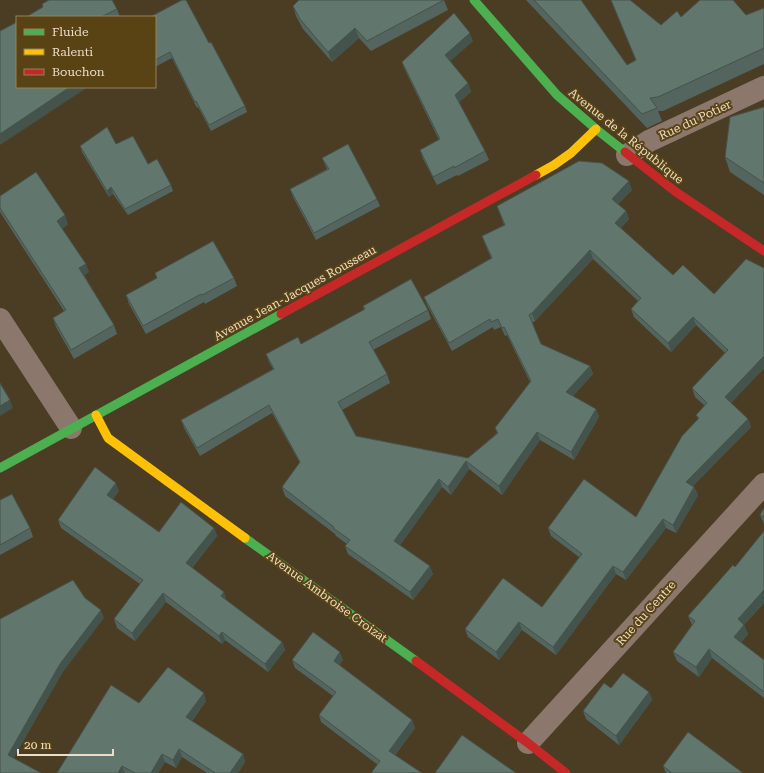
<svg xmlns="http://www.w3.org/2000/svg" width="764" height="773" viewBox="0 0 764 773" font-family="'Roboto Serif',serif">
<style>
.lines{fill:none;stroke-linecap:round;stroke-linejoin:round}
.street{stroke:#8b776c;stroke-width:22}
.fast{stroke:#4caf50;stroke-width:9}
.slow{stroke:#ffc107;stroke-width:9}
.jam{stroke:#c62828;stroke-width:9}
.wall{fill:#53655e}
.shaded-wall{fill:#44534c}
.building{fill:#61766d;stroke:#44534c}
.labels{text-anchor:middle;stroke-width:4;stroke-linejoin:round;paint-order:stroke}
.street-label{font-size:12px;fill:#ebddc6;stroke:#594315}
</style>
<rect width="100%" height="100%" fill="#4a3d24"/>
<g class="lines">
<g class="street">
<polyline points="627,155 649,141 764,87"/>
<polyline points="0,319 71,428"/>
<polyline points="528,743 764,484"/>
</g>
<g class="fast">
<polyline points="474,0 557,95 596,129 625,152"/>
<polyline points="0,468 281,314"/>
<polyline points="245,538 416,661"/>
</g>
<g class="slow">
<polyline points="536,175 554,165 571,153 596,129"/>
<polyline points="96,415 108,438 245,538"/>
</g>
<g class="jam">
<polyline points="625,152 676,192 764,251"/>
<polyline points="281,314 536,175"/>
<polyline points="416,661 528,743 566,773"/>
</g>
</g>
<g class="wall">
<polygon points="444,0 448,10 371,51 359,38 332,62 303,29 296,16 293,6"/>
<polygon points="526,0 581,0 627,65 636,61 611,0 630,0 661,25 681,17 746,15 764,8 764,64 663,111 658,111 662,121 647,128"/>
<polygon points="42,4 117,9 120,17 26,17 43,7"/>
<polygon points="155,17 209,43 245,106 247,112 211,131 198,107 197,108 172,58 155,67"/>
<polygon points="473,41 450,61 468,83 471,92 459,102 485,151 489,160 458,176 457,175 437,185 423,159 420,150 439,140 405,70 402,62"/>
<polygon points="764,107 764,195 730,172 725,157"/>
<polygon points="116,144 148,164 171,185 173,191 128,215 113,194 109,197 82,152 80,146"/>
<polygon points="322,158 377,199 380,206 316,240 293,197 290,189 327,169"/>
<polygon points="632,190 618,204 626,211 629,219 621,228 673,275 714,294 764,268 764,368 731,403 748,419 751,427 693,486 694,487 698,495 676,533 666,528 626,580 616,574 556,655 522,630 499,660 468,637 465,629 542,607 579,557 551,536 548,528 636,517 698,419 696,415 705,406 695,397 692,388 725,353 696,325 671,352 634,317 631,309 638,301 593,259 535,321 532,323 541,344 590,366 593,374 573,396 596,409 599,417 574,460 540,440 502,495 469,469 451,495 442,487 400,545 433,574 413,600 348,554 345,546 347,544 336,536 335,534 285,496 282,487 300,463 272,413 200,456 184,428 181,420 273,369 269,362 266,354 301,344 364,310 363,306 428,310 431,319 373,350 387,374 390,383 342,410 356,436 468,458 497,433 495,428 530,382 507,335 505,336 501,327 494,330 493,327 452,351 427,305 424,297 491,258 485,244 482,236 504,225 497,206"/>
<polygon points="0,196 68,224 62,229 89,272 84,275 114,325 117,334 74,359 56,327 53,318 64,311 0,212"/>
<polygon points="155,273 234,278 237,286 205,304 204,302 146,334 129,304 126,295 157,278"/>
<polygon points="119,491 113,499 159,532 214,528 217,536 192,568 227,601 282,642 285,650 268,672 225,640 222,644 166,602 135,641 117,628 114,619 140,584 61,528 58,520"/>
<polygon points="0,500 30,528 33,537 0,555"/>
<polygon points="764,508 764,524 760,515"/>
<polygon points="764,531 764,603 744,625 748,634 741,642 764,660 764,698 712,658 699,677 677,661 673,652 692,625 688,616 735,567"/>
<polygon points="292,660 343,660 339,665 412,720 415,728 395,755 378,765 321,722 319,715 333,696 295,668"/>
<polygon points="649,692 652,700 619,745 586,719 583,711"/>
<polygon points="206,701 192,721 243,754 245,762 238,773 207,773 182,757 176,768 165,762 158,773 57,773 139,703"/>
<polygon points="663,766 743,773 666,773"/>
</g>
<g class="shaded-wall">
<polygon points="355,28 359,38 332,62 328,52"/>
<polygon points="470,33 473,41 448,63 445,55"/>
<polygon points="468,83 471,92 458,103 455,95"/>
<polygon points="70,87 85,87 85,89 0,145 0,134"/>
<polygon points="629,181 632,190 615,208 612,199"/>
<polygon points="111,187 113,194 109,197 107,191"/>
<polygon points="626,211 629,219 618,231 615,223"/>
<polygon points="65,215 68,224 60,230 57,221"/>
<polygon points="590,250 593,259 535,321 532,313"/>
<polygon points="86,264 89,272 83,276 79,268"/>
<polygon points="693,317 696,325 671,352 668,343"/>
<polygon points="764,356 764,368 728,406 725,397"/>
<polygon points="590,366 593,374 569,400 566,392"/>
<polygon points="10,400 13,408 0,416 0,406"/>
<polygon points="596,409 599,417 574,460 571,452"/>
<polygon points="748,419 751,427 689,490 686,482"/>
<polygon points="537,432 540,440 502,495 499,486"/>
<polygon points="466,461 469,469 451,495 448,487"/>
<polygon points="439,479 442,487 397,549 394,541"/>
<polygon points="116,483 119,491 110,503 107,495"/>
<polygon points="694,487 698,495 676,533 673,525"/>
<polygon points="663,519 666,528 626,580 623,572"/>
<polygon points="214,528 217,536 189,571 186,563"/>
<polygon points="430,566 433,574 413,600 410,592"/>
<polygon points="613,566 616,574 556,655 553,647"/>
<polygon points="764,590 764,603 744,625 748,634 738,647 734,637 738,619"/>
<polygon points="224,592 227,601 221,596"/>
<polygon points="163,593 166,602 135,641 132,633"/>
<polygon points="101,610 104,618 63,672 11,763 8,755 60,664"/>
<polygon points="519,622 522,630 499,660 496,652"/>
<polygon points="222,632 225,640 222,644 219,636"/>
<polygon points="282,642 285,650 268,672 265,664"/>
<polygon points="709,649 712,658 699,677 696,667"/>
<polygon points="340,652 343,660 337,668 334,661"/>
<polygon points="649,692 652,700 619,745 616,736"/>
<polygon points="204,693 206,701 189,724 186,717"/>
<polygon points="412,720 415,728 392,758 389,751"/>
<polygon points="179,749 182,757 176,768 173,760"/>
<polygon points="162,754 165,762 158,773 151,773"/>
<polygon points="243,754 245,762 238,773 230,773"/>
<polygon points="122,766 125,773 118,773"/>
</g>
<g class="building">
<polygon points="49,0 112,0 117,9 101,17 26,17 43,7 42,4"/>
<polygon points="182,0 186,0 209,43 211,42 245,106 209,125 196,101 195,102 170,52 155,60 155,17 150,17"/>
<polygon points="299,0 444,0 367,41 355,28 328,52 300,19 293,6"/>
<polygon points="534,0 581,0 627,65 636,60 611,0 630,0 661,25 677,11 681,17 700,0 733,0 746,15 764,8 764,48 658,97 650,98 657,108 642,114"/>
<polygon points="454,13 470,33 445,55 468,83 455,95 485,151 454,168 454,166 433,177 420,150 440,139 402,62"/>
<polygon points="17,22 17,87 70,87 0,134 0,31"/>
<polygon points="764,107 764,183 725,157 730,117"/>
<polygon points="107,127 116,144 133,136 148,164 157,159 171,185 125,209 111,187 107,191 80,146"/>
<polygon points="348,144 377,199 314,233 290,189 329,169 322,158"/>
<polygon points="579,161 602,163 629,181 612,199 626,211 615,223 673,275 683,265 714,294 746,259 764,268 764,356 725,397 748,419 686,482 694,487 673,525 663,519 623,572 613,566 553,647 519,622 496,652 465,629 503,578 542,607 582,554 548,528 584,479 636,517 682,436 699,418 696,415 707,403 692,388 728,350 693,317 668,343 631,309 641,298 590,250 532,313 529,315 541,344 590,366 566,392 596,409 571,452 537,432 499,486 466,461 448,487 439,479 394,541 430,566 410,592 345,546 350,540 333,528 334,527 282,487 300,462 269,405 197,448 181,420 274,369 266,354 298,337 301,344 365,309 363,306 411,279 428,310 369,342 387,374 338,402 356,436 468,458 498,433 495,428 531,381 504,327 502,328 498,319 491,322 490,319 449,343 424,297 492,258 482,236 505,225 497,206"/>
<polygon points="36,172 65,215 57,221 86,264 79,268 114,325 71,350 53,318 66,310 0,208 0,196"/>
<polygon points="213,241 234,278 202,295 201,294 143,326 126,295 157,278 155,273"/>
<polygon points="0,383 10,400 0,406"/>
<polygon points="95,467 116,483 107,495 159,532 181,502 214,528 186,563 224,592 221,596 282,642 265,664 222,632 219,636 163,593 132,633 114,619 143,580 58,520"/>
<polygon points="12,494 30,528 0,545 0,500"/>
<polygon points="764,508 764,517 760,515"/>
<polygon points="764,531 764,590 738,619 744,625 734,637 764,660 764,692 709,649 696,667 673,652 695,621 688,616 733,565 735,567"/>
<polygon points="73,580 85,598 101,610 60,664 8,755 41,773 0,773 0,619"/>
<polygon points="313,632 340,652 334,661 412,720 389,751 422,773 371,773 380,761 319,715 336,692 292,660"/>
<polygon points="168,667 204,693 186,717 243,754 230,773 215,773 179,749 173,760 162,754 151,773 135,773 122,766 118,773 57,773 111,685 139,703"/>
<polygon points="623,673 649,692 616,736 583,711 604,683 611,688"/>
<polygon points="688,732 743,773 672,773 663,766"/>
<polygon points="462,735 516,773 435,773"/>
</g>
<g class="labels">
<g class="street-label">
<text transform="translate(695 120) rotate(-25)" y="4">Rue du Potier</text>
<text transform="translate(626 136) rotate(39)" y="4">Avenue de la République</text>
<text transform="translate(295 293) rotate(-29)" y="4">Avenue Jean-Jacques Rousseau</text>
<text transform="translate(327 597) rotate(36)" y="4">Avenue Ambroise Croizat</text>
<text transform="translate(646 613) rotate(-48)" y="4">Rue du Centre</text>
</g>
</g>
<rect x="16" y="16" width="140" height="72" fill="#594315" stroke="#93815c"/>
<rect x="24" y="29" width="20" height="6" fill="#4caf50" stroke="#93815c"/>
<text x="52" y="36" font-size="12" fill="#ebddc6">Fluide</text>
<rect x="24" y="49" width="20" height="6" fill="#ffc107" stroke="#93815c"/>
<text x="52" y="56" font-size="12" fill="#ebddc6">Ralenti</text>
<rect x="24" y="69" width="20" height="6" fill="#c62828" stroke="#93815c"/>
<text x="52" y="76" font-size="12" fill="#ebddc6">Bouchon</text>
<path d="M18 749v6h95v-6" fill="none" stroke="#ebddc6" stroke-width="2"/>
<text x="24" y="749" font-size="12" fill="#ebddc6" stroke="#594315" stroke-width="3" paint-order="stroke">20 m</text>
</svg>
